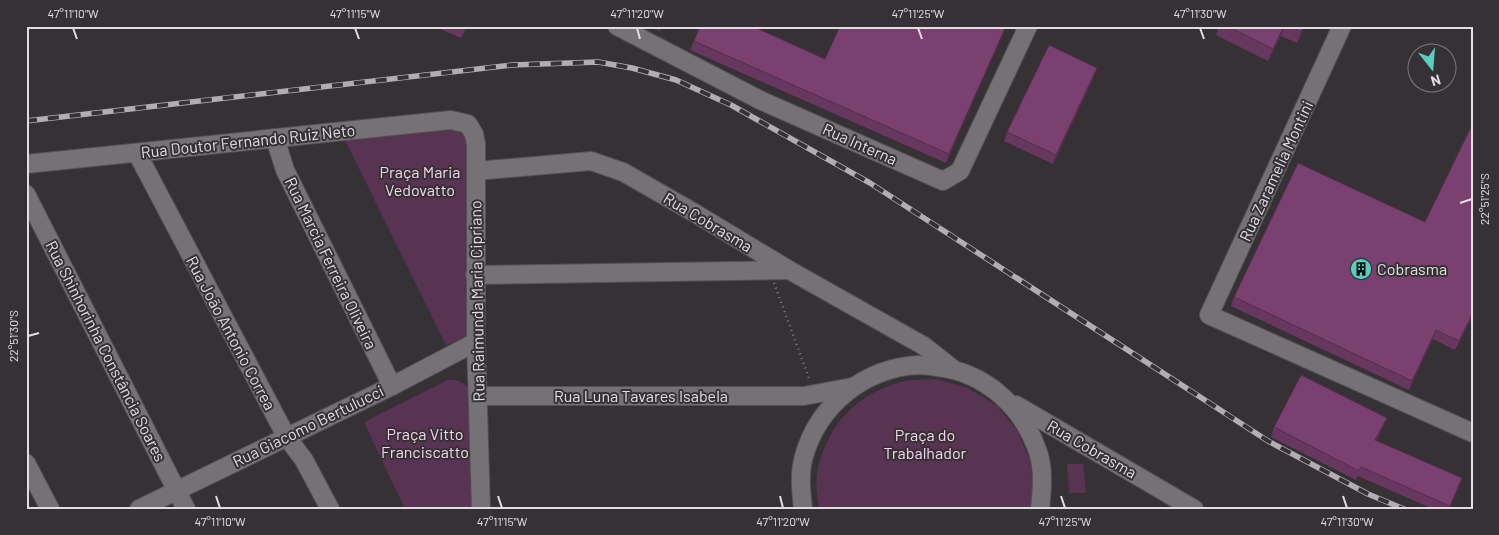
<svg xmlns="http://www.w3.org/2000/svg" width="1499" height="535" viewBox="0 0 1499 535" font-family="Barlow,sans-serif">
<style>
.green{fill:#593452}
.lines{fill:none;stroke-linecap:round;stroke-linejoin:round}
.minor-casing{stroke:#545053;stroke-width:20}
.path{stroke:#7e7a7e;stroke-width:2.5;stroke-dasharray:1 4;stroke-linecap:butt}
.minor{stroke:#767175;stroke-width:18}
.rail-casing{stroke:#b1adb1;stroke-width:5.5}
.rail{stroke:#363135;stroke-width:4;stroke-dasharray:11;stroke-linecap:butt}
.wall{fill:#683760}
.shaded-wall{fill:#552d4e}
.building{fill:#794070;stroke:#552d4e}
.ticks{fill:none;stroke:#e1dee1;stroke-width:2}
.labels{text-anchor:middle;stroke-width:4;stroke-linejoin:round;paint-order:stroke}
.street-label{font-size:16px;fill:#e1dee1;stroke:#363135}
.park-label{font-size:16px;fill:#f5d3ee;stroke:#363135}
.poi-label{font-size:16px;fill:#e1dee1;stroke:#363135;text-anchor:start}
.neatline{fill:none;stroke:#e1dee1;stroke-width:2}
.ticks-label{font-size:12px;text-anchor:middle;fill:#e1dee1}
</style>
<rect width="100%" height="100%" fill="#363135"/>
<g class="green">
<polygon points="453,129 463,134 468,145 471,330 464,339 446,345 345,140"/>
<path d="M936 379 968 388 997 406 1018 432 1031 463 1033 500 1030 509H819C818 498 815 485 817 474 825 428 855 394 901 382 911 379 925 380 936 379Z"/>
<path d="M448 380C460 380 465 382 471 393L472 509H405L364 422Z"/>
<polygon points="1067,464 1083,464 1086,493 1069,493"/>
</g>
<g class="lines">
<g class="minor-casing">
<g id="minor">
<polyline points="617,26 762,101 943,181 960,171 1028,26"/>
<polyline points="1342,26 1209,315 1473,433"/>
<polyline points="275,138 285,170 392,386"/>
<polyline points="137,153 286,436 304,460 330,509"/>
<polyline points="26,164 451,120 468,124 474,134 476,144 476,342 481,509"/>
<polyline points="476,171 591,161 623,172 693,212 789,270 924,346 952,368"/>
<polyline points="26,194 186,509"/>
<polyline points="475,275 789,270"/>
<polyline points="478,396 804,396 852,387"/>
<polyline points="1016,405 1194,509"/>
<polyline points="26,463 50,509"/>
<polyline points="139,509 392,386 476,342"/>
<path d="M803 509C801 491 799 473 804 456 819 404 865 368 918 365 924 365 931 366 937 367 985 372 1023 407 1038 452 1044 470 1042 490 1040 509"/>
</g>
</g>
<polyline class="path" points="774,283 810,381"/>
<use href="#minor" class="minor"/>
<g class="rail-casing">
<polyline id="rail" points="26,121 512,65 598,62 632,68 676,80 731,105 870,183 1268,441 1368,494 1404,509"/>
</g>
<use href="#rail" class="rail"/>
</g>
<g class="wall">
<polygon points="434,26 467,26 461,38"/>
<polygon points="649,26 662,26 660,31"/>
<polygon points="1006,26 946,163 690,50 694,41 825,59"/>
<polygon points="1219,26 1305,26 1297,43 1281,36 1268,61 1216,35"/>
<polygon points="1094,77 1053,164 1004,141 1007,132"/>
<polygon points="1473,123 1473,315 1455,350 1433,339 1409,390 1231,306 1234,297 1425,222"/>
<polygon points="1387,418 1383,427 1376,441 1462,478 1449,509 1433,509 1358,476 1356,480 1271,437 1274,427"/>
</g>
<g class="shaded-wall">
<polygon points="1006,26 1003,35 946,163 949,154"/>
<polygon points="1285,26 1281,36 1268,61 1273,49"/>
<polygon points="1304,26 1305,26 1297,43 1301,32"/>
<polygon points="1097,68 1094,77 1053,164 1056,155"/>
<polygon points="1436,330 1433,339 1409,390 1412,381"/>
<polygon points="1387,418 1383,427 1372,449 1375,440"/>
<polygon points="1462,478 1459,488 1449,509"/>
</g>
<g class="building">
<polygon points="459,26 466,26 465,29"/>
<polygon points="700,26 752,26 825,59 840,26 1006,26 949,154 694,41"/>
<polygon points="1227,26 1284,26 1273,49"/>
<polygon points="1290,26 1304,26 1301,32"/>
<polygon points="1049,45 1097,68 1056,155 1007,132"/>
<polygon points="1473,123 1473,312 1459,341 1436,330 1412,381 1234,297 1298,163 1425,222"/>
<polygon points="1301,375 1387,418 1375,440 1462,478 1450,506 1361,467 1359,471 1274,427"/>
</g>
<path class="ticks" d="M73 28 77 39M355 28 359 39M637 28 640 39M918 28 922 39M1200 28 1204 39M1460 203 1472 199M28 336 39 333M216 496 220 508M498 496 502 508M780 496 783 508M1061 496 1065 508M1343 496 1347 508"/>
<defs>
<g id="building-disc" transform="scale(1.125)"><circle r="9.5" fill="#59cebe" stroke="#363135"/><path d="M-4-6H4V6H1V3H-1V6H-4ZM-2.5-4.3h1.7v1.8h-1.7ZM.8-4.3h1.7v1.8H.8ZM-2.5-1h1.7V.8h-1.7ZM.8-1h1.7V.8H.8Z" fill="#111"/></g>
</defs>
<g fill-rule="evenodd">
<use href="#building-disc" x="1361" y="269"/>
</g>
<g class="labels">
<g class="street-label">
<text transform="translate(248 141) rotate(-6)" y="6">Rua Doutor Fernando Ruiz Neto</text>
<text transform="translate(860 144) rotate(24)" y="6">Rua Interna</text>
<text transform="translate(1276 171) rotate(-65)" y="6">Rua Zaramelia Montini</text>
<text transform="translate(708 222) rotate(31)" y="6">Rua Cobrasma</text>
<text transform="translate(331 263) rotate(64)" y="6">Rua Marcia Ferreira Oliveira</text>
<text transform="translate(477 301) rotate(-91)" y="6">Rua Raimunda Maria Cipriano</text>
<text transform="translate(231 333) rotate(62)" y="6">Rua João Antonio Correa</text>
<text transform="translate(106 351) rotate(63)" y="6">Rua Shinhorinha Constância Soares</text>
<text x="641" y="402">Rua Luna Tavares Isabela</text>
<text transform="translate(308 426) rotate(-26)" y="6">Rua Giacomo Bertulucci</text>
<text transform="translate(1092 449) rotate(30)" y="6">Rua Cobrasma</text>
</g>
<g class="park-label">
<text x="420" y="178">Praça Maria<tspan x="420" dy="18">Vedovatto</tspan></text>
<text x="425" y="440">Praça Vitto<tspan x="425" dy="18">Franciscatto</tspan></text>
<text x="925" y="441">Praça do<tspan x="925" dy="18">Trabalhador</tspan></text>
</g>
<g class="poi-label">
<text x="1377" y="275">Cobrasma</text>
</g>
</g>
<rect width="1499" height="535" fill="none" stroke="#363135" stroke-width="55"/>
<g transform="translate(1432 68) rotate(163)"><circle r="24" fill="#363135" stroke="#7a767a"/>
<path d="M0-4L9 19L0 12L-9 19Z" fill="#59cebe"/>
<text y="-8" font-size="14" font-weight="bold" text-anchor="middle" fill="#e1dee1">N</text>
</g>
<rect x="28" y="28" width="1444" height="480" class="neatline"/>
<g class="ticks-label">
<text x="73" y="18">47°11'10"W</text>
<text x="355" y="18">47°11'15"W</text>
<text x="637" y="18">47°11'20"W</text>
<text x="918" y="18">47°11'25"W</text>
<text x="1200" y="18">47°11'30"W</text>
<text transform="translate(1485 199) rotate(-90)" y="4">22°51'25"S</text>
<text transform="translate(14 336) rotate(-90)" y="4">22°51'30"S</text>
<text x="220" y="526">47°11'10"W</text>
<text x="502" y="526">47°11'15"W</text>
<text x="783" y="526">47°11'20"W</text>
<text x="1065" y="526">47°11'25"W</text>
<text x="1347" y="526">47°11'30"W</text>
</g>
</svg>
